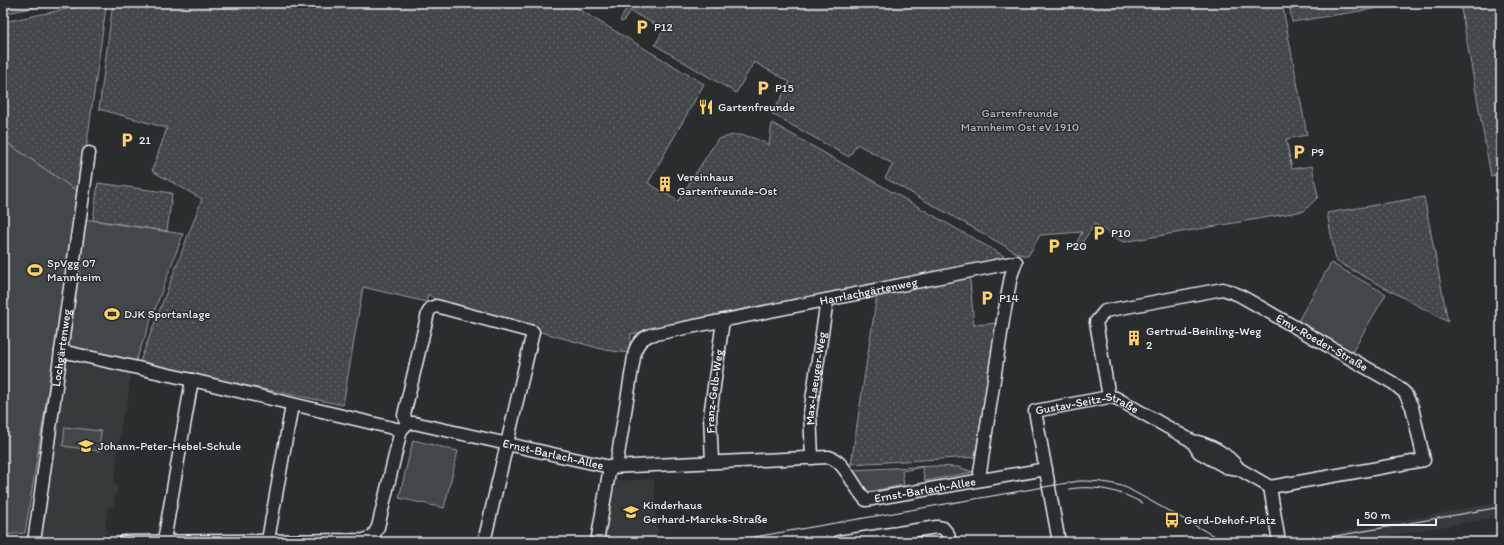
<svg xmlns="http://www.w3.org/2000/svg" width="1504" height="545" viewBox="0 0 1504 545" font-family="Itim,sans-serif">
<style>
.built{fill:#363a3b}
.grass{fill:#424648;stroke:#959ca0}
.park{fill:url(#park-dots);stroke:#959ca0}
.lines{fill:none;stroke-linecap:round;stroke-linejoin:round}
.minor-casing{stroke:#e8f1f8;stroke-width:15}
.minor{stroke:#2a2d2e;stroke-width:12}
.tram{stroke:#e8f1f8;stroke-width:1}
.labels{text-anchor:middle;stroke-width:3;stroke-linejoin:round;paint-order:stroke}
.poi-label{font-size:12px;fill:#e8f1f8;stroke:#2a2d2e;text-anchor:start}
.park-label{font-size:12px;fill:#aeb5ba;stroke:#2a2d2e}
.street-label{font-size:12px;fill:#e8f1f8;stroke:#2a2d2e}
</style>
<defs>
<pattern id="park-dots" width="8" height="8" patternUnits="userSpaceOnUse"><rect width="8" height="8" fill="#424648"/><path d="M2 2h.1M6 6h.1" fill="none" stroke="#5d6163" stroke-width="1.8" stroke-linecap="round"/></pattern>
</defs>
<rect width="100%" height="100%" fill="#2a2d2e"/>
<filter id="ink" filterUnits="userSpaceOnUse"><feTurbulence type="fractalNoise" baseFrequency=".025" numOctaves="2"/><feDisplacementMap in="SourceGraphic" scale="8" xChannelSelector="R" yChannelSelector="G"/><feConvolveMatrix kernelMatrix="1 2 1 2 8 2 1 2 1" color-interpolation-filters="sRGB"/></filter>
<g filter="url(#ink)">
<g class="built">
<polygon points="66,362 131,372 126,411 123,411 114,482 117,488 113,506 108,510 105,524 108,532 100,536 99,542 45,542 39,540"/>
<polygon points="654,479 658,542 601,542 610,481"/>
<polygon points="1501,502 1501,516 1487,519 1354,542 1294,541"/>
</g>
<g class="grass">
<polygon points="28,3 55,3 3,14 3,8"/>
<polygon points="3,140 80,193 25,533 3,535"/>
<polygon points="84,219 183,234 135,363 72,349 66,341"/>
<polygon points="1331,263 1386,294 1352,352 1298,321"/>
<polygon points="65,427 101,431 99,451 63,446"/>
<polygon points="413,440 458,451 444,508 399,498"/>
<polygon points="935,466 958,467 973,472 925,481 922,467 902,471 904,485 866,492 852,470"/>
</g>
<g class="park">
<polygon points="96,3 103,3 106,7 80,193 3,140 3,22"/>
<path d="M115 3H568L704 84 648 183 678 201 717 140C738 131 749 135 769 145L772 123 1004 256V262L969 270 974 325 997 323 975 457 851 464 878 288 631 334 629 353 605 350 441 304 428 294 426 302 363 287 343 405 139 364 202 199 152 171 167 128 99 109 112 10Z"/>
<polygon points="615,3 1282,3 1307,135 1286,139 1292,169 1312,166 1318,197 1304,211 1123,242 1095,224 1081,244 1077,242 1082,232 1040,235 1028,256 1019,254 885,178 893,164 857,144 849,157 772,114 790,82 754,62 736,93 655,45 664,29 630,11 623,22 620,21 626,9"/>
<polygon points="1289,3 1410,3 1292,22"/>
<polygon points="1460,3 1501,3 1501,174 1491,176"/>
<polygon points="98,183 172,193 167,231 93,220"/>
<polygon points="1424,197 1448,322 1336,261 1327,213"/>
</g>
<g class="lines">
<g class="minor-casing">
<g id="minor">
<polyline points="61,351 192,380 401,430"/>
<path id="s1" d="M1109 397 1096 322 1105 311 1223 289 1239 295 1393 383 1405 393 1412 407 1424 460 1270 487"/>
<polyline points="407,424 404,415 428,313 431,308 436,306 533,332 484,542"/>
<polyline points="1192,441 1199,452 1213,460 1226,467 1239,469 1270,487"/>
<path id="s2" d="M812 458 810 413 827 300"/>
<path id="s3" d="M712 462 710 416 723 320"/>
<path id="s4" d="M616 467 635 351C638 342 642 339 650 335L1016 262"/>
<polyline points="980,472 1003,320 1011,276 1016,262"/>
<polyline points="1270,487 1279,542"/>
<polyline points="268,540 292,405"/>
<polyline points="164,541 192,380"/>
<path id="s5" d="M34 542 89 153"/>
<path id="s6" d="M124 542 364 540 373 536 378 527 401 430 407 424 414 423 610 467 829 457C846 462 853 487 866 500L1046 469"/>
<polyline points="597,542 610,467"/>
<polyline points="839,542 937,527 943,528 948,534 950,542"/>
<path id="s7" d="M1059 542 1035 411 1109 397 1116 398 1192 441C1210 444 1228 454 1239 469"/>
</g>
</g>
<use href="#minor" class="minor"/>
<g class="tram">
<path d="M1069 489C1094 485 1119 490 1142 503"/>
<path d="M725 542 1079 481C1097 481 1111 482 1127 488L1225 542"/>
<polyline points="1302,542 1501,507"/>
</g>
</g>
</g>
<defs>
<g id="parking-bare" transform="scale(1.2)"><path d="M-3.5-5.5H1a3.5 3.5 0 0 1 0 7H-1V5.5H-3.5ZM-1-3.4V-.6H.8a1.4 1.4 0 0 0 0-2.8Z" fill="#ffd166" stroke="#2a2d2e" stroke-width="2.5" paint-order="stroke"/></g>
<g id="restaurant-bare" transform="scale(1.2)"><path d="M-5-6h1v4h1v-4h1v4h1v-4h1v5L-1.5 .5V6h-2V.5L-5-1ZM5-6V6H3V1.5H1.5Q1.5-4 5-6Z" fill="#ffd166" stroke="#2a2d2e" stroke-width="2.5" paint-order="stroke"/></g>
<g id="building-bare" transform="scale(1.2)"><path d="M-4-6H4V6H1V3H-1V6H-4ZM-2.5-4.3h1.7v1.8h-1.7ZM.8-4.3h1.7v1.8H.8ZM-2.5-1h1.7V.8h-1.7ZM.8-1h1.7V.8H.8Z" fill="#ffd166" stroke="#2a2d2e" stroke-width="2.5" paint-order="stroke"/></g>
<g id="stadium-bare" transform="scale(1.2)"><path d="M0-5a6.5 5 0 1 0 0 10a6.5 5 0 1 0 0-10ZM-3.5-1.8h7v3.6h-7Z" fill="#ffd166" stroke="#2a2d2e" stroke-width="2.5" paint-order="stroke"/></g>
<g id="school-bare" transform="scale(1.2)"><path d="M0-5L7-2L0 1L-7-2ZM-4 1L0 2.5L4 1V4Q0 6-4 4Z" fill="#ffd166" stroke="#2a2d2e" stroke-width="2.5" paint-order="stroke"/></g>
<g id="bus-bare" transform="scale(1.2)"><path d="M-5-6H5V4H4V6H2V4H-2V6H-4V4H-5ZM-3.5-4V0h7V-4ZM-3.5 1.2v1.5H-2V1.2ZM2 1.2v1.5H3.5V1.2Z" fill="#ffd166" stroke="#2a2d2e" stroke-width="2.5" paint-order="stroke"/></g>
</defs>
<g fill-rule="evenodd">
<use href="#parking-bare" x="642" y="27"/>
<use href="#parking-bare" x="763" y="88"/>
<use href="#restaurant-bare" x="706" y="107"/>
<use href="#parking-bare" x="127" y="140"/>
<use href="#parking-bare" x="1299" y="152"/>
<use href="#building-bare" x="665" y="184"/>
<use href="#parking-bare" x="1099" y="233"/>
<use href="#parking-bare" x="1054" y="246"/>
<use href="#stadium-bare" x="35" y="270"/>
<use href="#parking-bare" x="987" y="298"/>
<use href="#stadium-bare" x="112" y="314"/>
<use href="#building-bare" x="1134" y="338"/>
<use href="#school-bare" x="86" y="446"/>
<use href="#school-bare" x="631" y="512"/>
<use href="#bus-bare" x="1172" y="520"/>
</g>
<g class="labels">
<g class="poi-label">
<text x="654" y="31">P12</text>
<text x="775" y="92">P15</text>
<text x="718" y="111">Gartenfreunde</text>
<text x="139" y="144">21</text>
<text x="1311" y="156">P9</text>
<text x="677" y="181">Vereinhaus<tspan x="677" dy="14">Gartenfreunde-Ost</tspan></text>
<text x="1111" y="237">P10</text>
<text x="1066" y="250">P20</text>
<text x="47" y="267">SpVgg 07<tspan x="47" dy="14">Mannheim</tspan></text>
<text x="999" y="302">P14</text>
<text x="124" y="318">DJK Sportanlage</text>
<text x="1146" y="335">Gertrud-Beinling-Weg<tspan x="1146" dy="14">2</tspan></text>
<text x="98" y="450">Johann-Peter-Hebel-Schule</text>
<text x="643" y="509">Kinderhaus<tspan x="643" dy="14">Gerhard-Marcks-Straße</tspan></text>
<text x="1184" y="524">Gerd-Dehof-Platz</text>
</g>
<g class="park-label">
<text x="1020" y="117">Gartenfreunde<tspan x="1020" dy="14">Mannheim Ost eV 1910</tspan></text>
</g>
<g class="street-label">
<text dy="4" stroke="none"><textPath href="#s4" startOffset="363">Harrlachgärtenweg</textPath></text>
<text dy="4" stroke="none"><textPath href="#s1" startOffset="323">Emy-Roeder-Straße</textPath></text>
<text dy="4" stroke="none"><textPath href="#s5" startOffset="196">Lochgärtenweg</textPath></text>
<text dy="4" stroke="none"><textPath href="#s2" startOffset="80">Max-Laeuger-Weg</textPath></text>
<text dy="4" stroke="none"><textPath href="#s3" startOffset="71">Franz-Gelb-Weg</textPath></text>
<text dy="4" stroke="none"><textPath href="#s7" startOffset="187">Gustav-Seitz-Straße</textPath></text>
<text dy="4" stroke="none"><textPath href="#s6" startOffset="518">Ernst-Barlach-Allee</textPath></text>
<text dy="4" stroke="none"><textPath href="#s6" startOffset="913">Ernst-Barlach-Allee</textPath></text>
</g>
</g>
<rect width="1504" height="545" fill="none" stroke="#2a2d2e" stroke-width="16"/>
<rect x="8" y="8" width="1488" height="529" fill="none" stroke="#e8f1f8" stroke-width="1.5" filter="url(#ink)"/>
<path d="M1358 519v6h78v-6" fill="none" stroke="#e8f1f8" stroke-width="2"/>
<text x="1364" y="519" font-size="12" fill="#e8f1f8" stroke="#2a2d2e" stroke-width="3" paint-order="stroke">50 m</text>
</svg>
